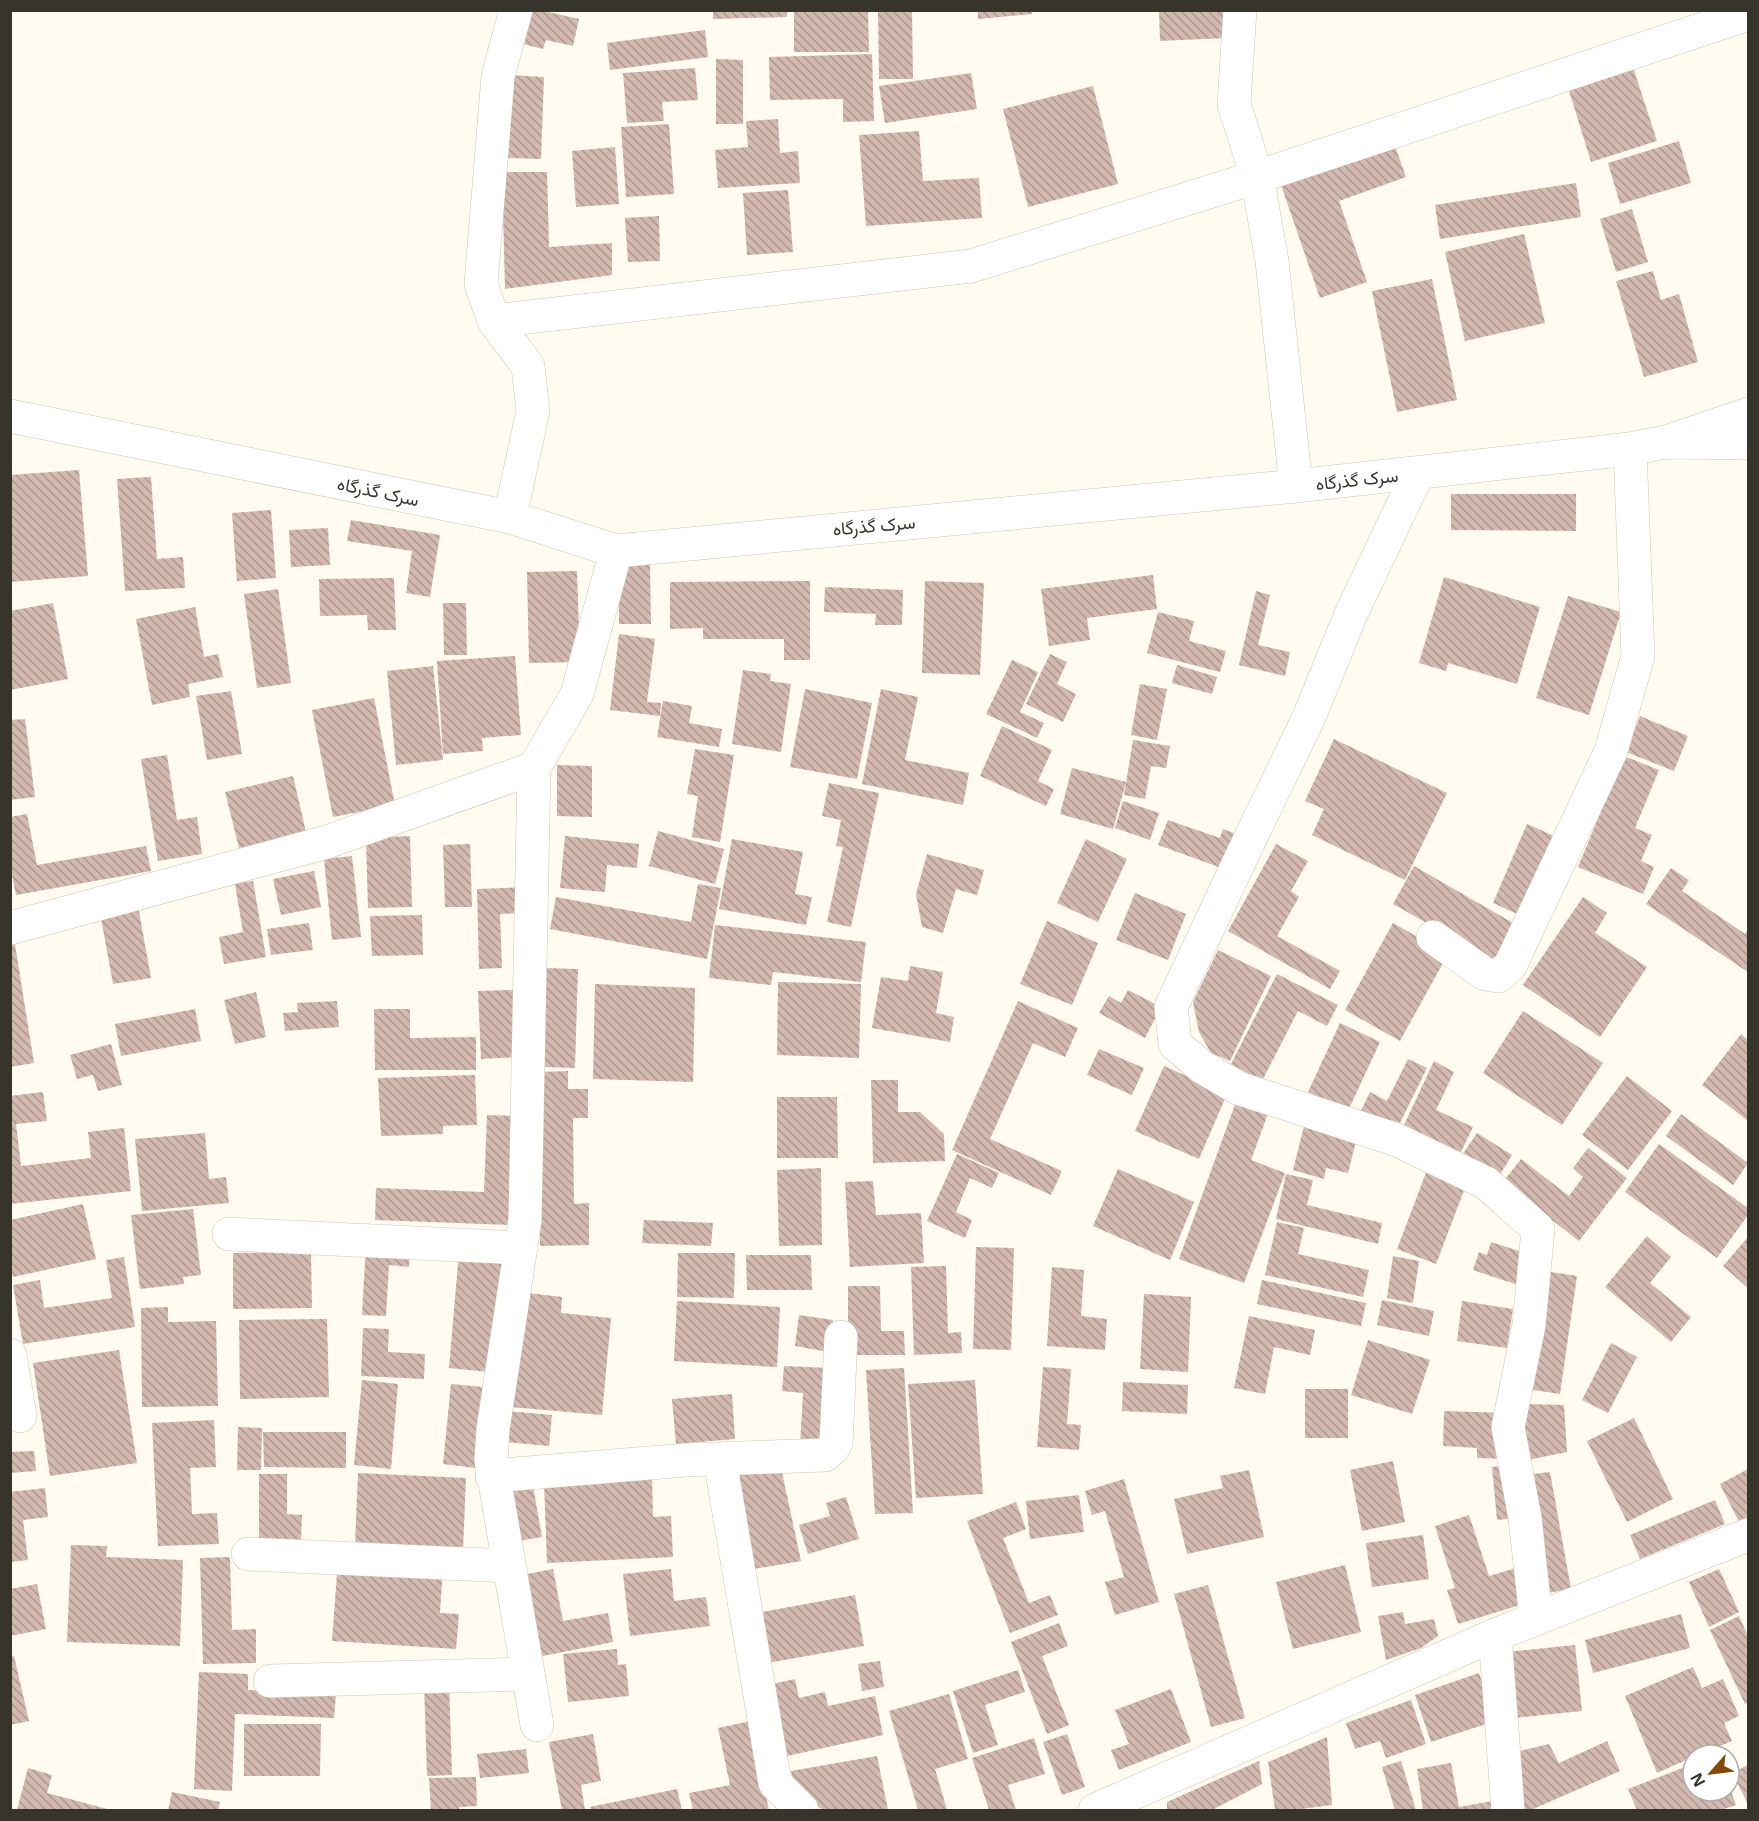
<svg xmlns="http://www.w3.org/2000/svg" width="1759" height="1821" viewBox="0 0 1759 1821" font-family="'Open Sans',Vazirmatn,sans-serif">
<style>
.building{fill:url(#building-back-hatch)}
.lines{fill:none;stroke-linecap:round;stroke-linejoin:round}
.minor-casing{stroke:#cfc6af;stroke-width:34}
.major-casing{stroke:#cfc6af;stroke-width:34}
.minor{stroke:#fff;stroke-width:33}
.major{stroke:#fff;stroke-width:33}
.labels{text-anchor:middle;stroke-width:6;stroke-linejoin:round;paint-order:stroke}
.street-label{font-size:18px;fill:#37342b;stroke:#fff}
</style>
<defs>
<pattern id="building-back-hatch" width="6" height="6" patternUnits="userSpaceOnUse" patternTransform="scale(1.5)"><rect width="6" height="6" fill="#d3b9b0"/><path d="M-1 5l2 2M0 0l6 6M5-1l2 2" fill="none" stroke="#ac978f"/></pattern>
</defs>
<rect width="100%" height="100%" fill="#fffbf1"/>
<g class="building">
<polygon points="530,10 539,10 579,19 573,46 546,40 543,49 523,44"/>
<polygon points="713,10 787,10 787,17 713,19"/>
<polygon points="794,10 868,10 869,52 794,52"/>
<polygon points="978,10 1031,10 1032,14 978,19"/>
<polygon points="1159,10 1225,10 1226,38 1160,41"/>
<polygon points="878,11 912,11 913,79 879,79"/>
<polygon points="705,30 708,57 610,70 607,43"/>
<polygon points="872,54 874,121 843,122 843,99 770,100 769,57"/>
<polygon points="716,59 743,60 743,124 716,124"/>
<polygon points="1632,64 1657,141 1591,162 1567,84"/>
<polygon points="695,68 698,100 662,102 664,121 627,123 623,73"/>
<polygon points="971,73 977,109 885,123 879,86"/>
<polygon points="508,75 544,77 541,159 504,158"/>
<polygon points="1093,86 1118,184 1028,207 1003,109"/>
<polygon points="778,119 780,153 798,151 800,183 718,188 715,150 748,147 746,121"/>
<polygon points="669,124 674,194 626,197 621,127"/>
<polygon points="919,131 923,181 979,178 982,218 866,226 859,135"/>
<polygon points="1679,141 1691,183 1620,204 1608,163"/>
<polygon points="1395,146 1406,177 1339,201 1367,282 1320,298 1281,185"/>
<polygon points="615,147 619,204 576,207 572,151"/>
<polygon points="502,172 547,172 549,247 612,243 612,275 505,289"/>
<polygon points="1576,183 1581,217 1440,239 1435,205"/>
<polygon points="788,190 793,252 747,255 743,193"/>
<polygon points="1632,209 1648,262 1616,272 1600,219"/>
<polygon points="659,216 660,261 628,262 625,218"/>
<polygon points="1524,234 1545,323 1465,341 1445,252"/>
<polygon points="1653,271 1661,300 1679,294 1698,362 1644,377 1616,281"/>
<polygon points="1432,279 1457,400 1397,412 1372,291"/>
<polygon points="79,470 88,576 10,582 10,475"/>
<polygon points="151,477 157,559 183,557 185,588 125,591 117,479"/>
<polygon points="1451,494 1576,494 1576,531 1451,530"/>
<polygon points="271,510 276,578 237,581 232,513"/>
<polygon points="351,520 440,535 430,597 406,593 412,551 347,541"/>
<polygon points="328,528 330,565 291,567 289,530"/>
<polygon points="619,562 650,563 651,624 619,624"/>
<polygon points="577,571 580,662 529,663 527,572"/>
<polygon points="1153,575 1157,609 1087,618 1090,640 1049,646 1041,589"/>
<polygon points="1444,577 1540,607 1517,684 1448,663 1446,671 1419,663"/>
<polygon points="394,578 396,630 368,630 367,615 320,616 319,579"/>
<polygon points="810,581 810,660 784,660 784,639 703,639 703,628 670,629 670,582"/>
<polygon points="925,581 984,583 980,675 922,673"/>
<polygon points="825,587 903,590 902,625 875,625 876,614 824,612"/>
<polygon points="278,589 291,683 257,688 244,594"/>
<polygon points="1256,591 1270,595 1258,645 1290,652 1285,676 1239,665"/>
<polygon points="1568,596 1621,612 1589,715 1536,698"/>
<polygon points="53,603 68,679 10,690 10,611"/>
<polygon points="443,603 466,603 467,655 444,655"/>
<polygon points="195,607 204,657 218,654 223,677 188,684 190,697 152,705 136,619"/>
<polygon points="1158,612 1194,621 1189,641 1226,651 1220,672 1147,653"/>
<polygon points="619,634 655,639 647,702 661,703 660,716 610,710"/>
<polygon points="1050,654 1067,662 1057,684 1076,694 1063,722 1026,704"/>
<polygon points="515,656 521,735 482,738 483,751 443,754 437,661"/>
<polygon points="1012,660 1038,672 1020,712 1044,723 1037,738 986,714"/>
<polygon points="1177,665 1217,677 1212,694 1172,683"/>
<polygon points="433,666 443,760 396,765 387,671"/>
<polygon points="743,670 771,674 770,681 791,684 781,752 732,744"/>
<polygon points="1140,684 1167,689 1157,740 1131,735"/>
<polygon points="805,689 872,703 857,779 790,767"/>
<polygon points="881,689 918,697 905,760 969,773 963,805 862,784"/>
<polygon points="231,691 242,754 207,760 196,696"/>
<polygon points="374,698 395,805 333,817 312,710"/>
<polygon points="663,701 692,706 689,723 722,729 719,747 657,737"/>
<polygon points="1640,716 1688,736 1674,771 1626,752"/>
<polygon points="25,719 35,797 10,800 10,720"/>
<polygon points="1002,726 1052,750 1038,781 1054,789 1046,806 980,776"/>
<polygon points="1334,739 1447,793 1405,880 1312,835 1324,809 1305,801"/>
<polygon points="1133,740 1170,746 1166,768 1151,766 1145,799 1124,795"/>
<polygon points="695,749 734,755 720,842 692,837 698,796 687,794"/>
<polygon points="167,755 177,820 197,817 202,854 158,861 141,759"/>
<polygon points="1624,756 1659,770 1635,828 1652,835 1641,861 1654,867 1643,894 1578,867"/>
<polygon points="557,765 592,766 592,817 557,816"/>
<polygon points="1072,768 1126,782 1113,829 1060,814"/>
<polygon points="293,776 306,832 239,848 225,792"/>
<polygon points="829,783 879,793 851,927 827,922 843,847 836,846 841,820 822,816"/>
<polygon points="1123,801 1159,813 1150,840 1115,828"/>
<polygon points="27,814 37,865 146,846 151,871 16,895 10,865 10,817"/>
<polygon points="1168,820 1220,838 1223,829 1239,835 1227,870 1158,845"/>
<polygon points="1527,824 1561,839 1526,918 1493,903"/>
<polygon points="658,831 724,849 715,884 649,866"/>
<polygon points="410,836 412,907 368,908 366,838"/>
<polygon points="565,836 639,844 637,868 607,865 605,892 560,888"/>
<polygon points="732,839 803,852 795,894 812,897 806,925 719,909"/>
<polygon points="1086,839 1127,859 1098,922 1057,903"/>
<polygon points="470,844 472,907 445,907 443,845"/>
<polygon points="1276,844 1308,861 1291,891 1299,897 1277,936 1340,971 1330,989 1228,931"/>
<polygon points="927,854 984,870 977,895 956,889 943,933 922,927 916,894"/>
<polygon points="352,856 361,937 332,940 324,859"/>
<polygon points="1414,866 1520,927 1499,964 1393,904"/>
<polygon points="1671,868 1689,880 1682,891 1745,934 1748,929 1748,972 1646,904"/>
<polygon points="314,871 321,907 281,915 273,879"/>
<polygon points="253,881 266,957 224,964 219,937 243,932 235,884"/>
<polygon points="698,884 721,888 707,959 550,929 556,897 691,922"/>
<polygon points="525,887 525,913 500,914 502,968 479,969 477,889"/>
<polygon points="1135,893 1186,914 1168,960 1116,940"/>
<polygon points="1583,897 1607,913 1595,933 1647,967 1600,1037 1523,985"/>
<polygon points="138,906 151,978 113,984 100,912"/>
<polygon points="422,915 423,955 372,956 370,916"/>
<polygon points="1047,921 1098,943 1072,1005 1020,984"/>
<polygon points="309,923 313,950 271,955 267,929"/>
<polygon points="1393,923 1448,954 1400,1041 1345,1010"/>
<polygon points="715,925 866,942 861,982 773,972 771,985 709,978"/>
<polygon points="10,938 14,938 34,1063 10,1067"/>
<polygon points="1218,950 1271,976 1230,1061 1211,1053 1199,1032 1193,1002"/>
<polygon points="910,966 943,972 936,1013 954,1017 950,1042 872,1028 881,977 908,981"/>
<polygon points="544,968 578,969 575,1068 541,1067"/>
<polygon points="1277,974 1338,1005 1327,1026 1298,1011 1262,1081 1231,1064"/>
<polygon points="778,982 861,984 859,1058 777,1055"/>
<polygon points="595,984 695,988 693,1082 593,1079"/>
<polygon points="514,990 517,1057 481,1059 478,991"/>
<polygon points="1128,990 1161,1007 1145,1038 1099,1013 1109,996 1121,1003"/>
<polygon points="256,992 266,1037 235,1044 224,1000"/>
<polygon points="337,1001 339,1027 285,1031 283,1013 298,1012 297,1003"/>
<polygon points="1018,1001 1078,1028 1065,1057 1033,1043 990,1139 1062,1171 1051,1195 952,1150"/>
<polygon points="195,1009 201,1041 121,1056 115,1024"/>
<polygon points="374,1009 410,1009 410,1038 476,1037 476,1070 375,1070"/>
<polygon points="1523,1011 1603,1063 1562,1125 1483,1073"/>
<polygon points="1340,1023 1380,1042 1348,1111 1308,1092"/>
<polygon points="1741,1034 1748,1040 1748,1121 1702,1085"/>
<polygon points="111,1044 122,1085 98,1091 93,1075 77,1079 70,1055"/>
<polygon points="1099,1049 1144,1068 1132,1095 1087,1075"/>
<polygon points="1408,1059 1427,1068 1394,1135 1358,1117 1370,1092 1387,1101"/>
<polygon points="1434,1061 1454,1072 1436,1110 1473,1127 1460,1154 1403,1127"/>
<polygon points="1164,1066 1227,1094 1199,1159 1135,1131"/>
<polygon points="568,1071 568,1089 588,1089 588,1118 573,1118 574,1204 589,1203 589,1245 540,1246 539,1072"/>
<polygon points="475,1075 477,1125 443,1126 443,1134 381,1136 378,1078"/>
<polygon points="1627,1076 1672,1111 1628,1170 1582,1135"/>
<polygon points="871,1080 898,1080 898,1112 920,1112 944,1134 945,1161 873,1163"/>
<polygon points="43,1092 47,1121 16,1124 21,1166 91,1158 88,1132 124,1128 131,1191 10,1204 10,1096"/>
<polygon points="777,1097 837,1097 838,1158 777,1158"/>
<polygon points="1237,1099 1269,1111 1251,1160 1285,1173 1244,1283 1179,1259"/>
<polygon points="1681,1114 1748,1163 1733,1185 1666,1136"/>
<polygon points="487,1115 514,1116 510,1225 375,1220 376,1188 484,1192"/>
<polygon points="1305,1122 1356,1141 1348,1173 1326,1168 1324,1179 1293,1170"/>
<polygon points="205,1133 209,1179 226,1177 229,1203 142,1211 135,1139"/>
<polygon points="1477,1133 1512,1155 1498,1178 1462,1155"/>
<polygon points="1659,1144 1748,1208 1748,1215 1717,1258 1625,1192"/>
<polygon points="1588,1148 1627,1178 1579,1241 1503,1182 1521,1159 1569,1196 1583,1177 1573,1168"/>
<polygon points="957,1154 999,1173 992,1188 970,1178 956,1212 972,1220 965,1238 927,1221"/>
<polygon points="821,1168 822,1245 779,1246 777,1170"/>
<polygon points="1118,1169 1194,1202 1170,1260 1093,1226"/>
<polygon points="1426,1173 1465,1188 1436,1264 1397,1249"/>
<polygon points="1286,1174 1313,1180 1307,1205 1382,1223 1378,1244 1276,1219"/>
<polygon points="873,1181 876,1215 921,1213 924,1263 850,1267 845,1182"/>
<polygon points="83,1204 96,1259 13,1277 10,1267 10,1220"/>
<polygon points="193,1209 201,1275 183,1277 184,1284 140,1289 131,1215"/>
<polygon points="644,1220 713,1223 711,1246 642,1243"/>
<polygon points="1277,1222 1304,1228 1298,1254 1369,1270 1363,1297 1265,1275"/>
<polygon points="1647,1236 1671,1257 1650,1283 1691,1317 1671,1342 1605,1287"/>
<polygon points="1748,1237 1748,1288 1723,1266"/>
<polygon points="1491,1242 1528,1254 1518,1285 1473,1270 1479,1252 1487,1255"/>
<polygon points="366,1245 410,1248 409,1267 389,1265 386,1316 362,1315"/>
<polygon points="976,1247 1014,1248 1011,1350 973,1349"/>
<polygon points="311,1252 312,1308 233,1309 233,1253"/>
<polygon points="459,1252 509,1257 499,1373 449,1368"/>
<polygon points="678,1253 735,1253 734,1298 677,1297"/>
<polygon points="746,1255 811,1255 812,1290 747,1290"/>
<polygon points="1393,1256 1419,1261 1413,1303 1387,1298"/>
<polygon points="124,1257 135,1327 23,1344 13,1285 40,1280 44,1308 112,1298 106,1260"/>
<polygon points="946,1266 948,1333 961,1332 962,1353 914,1355 911,1267"/>
<polygon points="1052,1267 1084,1270 1081,1316 1107,1319 1105,1350 1047,1346"/>
<polygon points="1545,1271 1577,1276 1560,1394 1527,1389"/>
<polygon points="1262,1280 1366,1303 1361,1326 1257,1304"/>
<polygon points="848,1286 880,1286 881,1331 904,1331 905,1355 848,1355"/>
<polygon points="521,1292 562,1297 561,1313 611,1318 602,1415 510,1407"/>
<polygon points="1144,1294 1191,1297 1188,1372 1140,1369"/>
<polygon points="1382,1300 1434,1311 1429,1336 1377,1325"/>
<polygon points="677,1301 780,1307 777,1367 674,1361"/>
<polygon points="1462,1301 1513,1309 1507,1348 1457,1341"/>
<polygon points="168,1307 168,1322 216,1321 218,1406 142,1407 141,1308"/>
<polygon points="799,1315 833,1320 829,1352 795,1346"/>
<polygon points="1249,1316 1315,1330 1310,1355 1274,1347 1265,1394 1234,1388"/>
<polygon points="327,1319 329,1397 240,1399 239,1320"/>
<polygon points="363,1328 389,1329 388,1352 425,1354 424,1379 361,1376"/>
<polygon points="1368,1340 1430,1360 1412,1414 1351,1395"/>
<polygon points="1611,1343 1637,1357 1608,1413 1582,1400"/>
<polygon points="119,1350 137,1463 50,1476 33,1363"/>
<polygon points="784,1366 830,1368 825,1445 800,1444 803,1393 782,1391"/>
<polygon points="1043,1367 1071,1369 1067,1424 1081,1425 1079,1450 1037,1447"/>
<polygon points="904,1368 913,1513 875,1514 866,1370"/>
<polygon points="362,1380 398,1384 391,1469 354,1465"/>
<polygon points="975,1380 983,1494 916,1498 908,1384"/>
<polygon points="1123,1382 1188,1385 1187,1414 1122,1411"/>
<polygon points="451,1384 483,1387 475,1468 443,1464"/>
<rect x="1305" y="1389" width="43" height="49"/>
<polygon points="732,1394 735,1439 676,1444 672,1399"/>
<polygon points="1525,1404 1564,1405 1567,1452 1523,1461"/>
<polygon points="507,1411 552,1415 549,1446 504,1442"/>
<polygon points="1444,1411 1506,1413 1505,1459 1477,1458 1477,1448 1443,1446"/>
<polygon points="1634,1418 1673,1499 1627,1522 1587,1441"/>
<polygon points="214,1420 216,1467 190,1468 192,1514 217,1513 219,1544 158,1546 152,1423"/>
<polygon points="238,1427 262,1428 261,1470 237,1470"/>
<polygon points="263,1432 346,1432 346,1468 264,1467"/>
<polygon points="34,1451 36,1471 10,1473 10,1452"/>
<polygon points="1393,1461 1405,1522 1362,1531 1350,1470"/>
<polygon points="780,1463 801,1561 754,1569 734,1465"/>
<polygon points="1511,1465 1517,1518 1497,1520 1492,1467"/>
<polygon points="1748,1469 1748,1517 1739,1522 1720,1484"/>
<polygon points="1249,1470 1264,1537 1187,1554 1174,1499 1223,1488 1220,1476"/>
<polygon points="1550,1472 1571,1589 1547,1593 1526,1475"/>
<polygon points="358,1473 466,1478 463,1551 355,1545"/>
<polygon points="259,1474 287,1474 287,1514 302,1515 301,1540 259,1539"/>
<polygon points="652,1477 653,1517 671,1516 673,1557 547,1563 544,1482"/>
<polygon points="1124,1479 1159,1602 1115,1615 1105,1582 1124,1577 1105,1511 1092,1515 1085,1491"/>
<polygon points="532,1480 542,1537 512,1542 502,1485"/>
<polygon points="45,1488 48,1517 23,1520 28,1560 10,1562 10,1492"/>
<polygon points="1079,1495 1084,1532 1030,1539 1026,1501"/>
<polygon points="846,1497 859,1539 808,1554 799,1525 830,1516 826,1503"/>
<polygon points="1715,1500 1725,1524 1640,1559 1630,1535"/>
<polygon points="1016,1502 1026,1529 1003,1538 1029,1603 1050,1595 1058,1615 1010,1633 967,1521"/>
<polygon points="1469,1515 1489,1576 1519,1567 1530,1602 1458,1624 1447,1590 1455,1588 1435,1526"/>
<polygon points="1423,1535 1429,1579 1372,1587 1366,1543"/>
<polygon points="71,1545 107,1546 106,1557 183,1560 180,1646 67,1642"/>
<polygon points="230,1557 232,1630 256,1629 256,1663 203,1664 200,1558"/>
<polygon points="338,1560 443,1567 440,1613 459,1614 456,1649 332,1641"/>
<polygon points="1345,1565 1361,1632 1293,1649 1276,1582"/>
<polygon points="553,1569 563,1621 608,1613 613,1642 533,1658 517,1576"/>
<polygon points="671,1569 674,1601 706,1597 710,1626 630,1636 623,1574"/>
<polygon points="1719,1569 1739,1612 1709,1627 1689,1582"/>
<polygon points="37,1584 46,1629 10,1636 10,1589"/>
<polygon points="1208,1585 1245,1718 1211,1727 1174,1594"/>
<polygon points="855,1595 864,1646 767,1663 757,1613"/>
<polygon points="1403,1612 1405,1624 1434,1619 1438,1636 1421,1648 1386,1660 1378,1616"/>
<polygon points="1681,1614 1690,1648 1593,1673 1585,1640"/>
<polygon points="1739,1616 1748,1636 1748,1702 1745,1704 1710,1630"/>
<polygon points="1059,1623 1068,1646 1042,1656 1069,1725 1047,1734 1011,1642"/>
<polygon points="1575,1645 1582,1711 1514,1718 1507,1652"/>
<polygon points="617,1649 618,1665 626,1664 629,1696 568,1702 563,1654"/>
<polygon points="14,1656 29,1721 10,1725 10,1657"/>
<polygon points="880,1661 884,1687 862,1691 858,1664"/>
<polygon points="1693,1667 1702,1688 1723,1679 1739,1716 1724,1723 1732,1741 1699,1755 1693,1755 1693,1757 1657,1773 1625,1696"/>
<polygon points="1018,1670 1025,1692 985,1705 998,1745 973,1753 953,1691"/>
<polygon points="199,1672 248,1674 248,1690 336,1694 334,1718 235,1714 232,1791 194,1789"/>
<polygon points="1479,1673 1495,1721 1431,1742 1415,1695"/>
<polygon points="795,1679 799,1698 825,1692 828,1706 875,1696 883,1735 787,1756 772,1684"/>
<polygon points="449,1681 452,1775 427,1776 424,1683"/>
<polygon points="1171,1689 1191,1742 1119,1770 1111,1750 1129,1744 1115,1710"/>
<polygon points="949,1694 968,1759 935,1769 947,1810 918,1810 889,1711"/>
<polygon points="1411,1700 1426,1744 1386,1758 1380,1741 1355,1749 1346,1723"/>
<polygon points="751,1721 769,1810 693,1810 689,1793 730,1785 718,1728"/>
<polygon points="244,1724 321,1724 320,1776 244,1776"/>
<polygon points="593,1734 601,1781 581,1785 585,1810 562,1810 549,1742"/>
<polygon points="1067,1734 1085,1787 1062,1795 1043,1742"/>
<polygon points="1327,1737 1332,1805 1294,1810 1275,1810 1268,1762"/>
<polygon points="1034,1738 1045,1774 1008,1785 1016,1810 989,1810 972,1758"/>
<polygon points="1607,1741 1620,1771 1531,1810 1523,1810 1516,1752 1549,1744 1559,1763"/>
<polygon points="526,1749 529,1773 480,1778 477,1754"/>
<polygon points="877,1756 888,1810 824,1810 795,1794 791,1771"/>
<polygon points="1259,1761 1262,1784 1212,1810 1167,1810 1167,1802"/>
<polygon points="1401,1761 1416,1810 1395,1810 1382,1767"/>
<polygon points="1451,1763 1459,1807 1493,1801 1494,1810 1423,1810 1417,1769"/>
<polygon points="1693,1764 1693,1791 1731,1791 1736,1805 1721,1810 1637,1810 1628,1789"/>
<polygon points="1748,1765 1748,1804 1732,1773"/>
<polygon points="28,1768 52,1775 47,1793 111,1810 17,1810"/>
<polygon points="476,1777 477,1806 459,1807 459,1810 431,1810 429,1778"/>
<polygon points="677,1789 682,1810 591,1810 590,1807"/>
<polygon points="172,1792 220,1802 218,1810 168,1810"/>
</g>
<g class="lines">
<g class="minor-casing">
<g id="minor">
<polyline points="1240,10 1234,104 1257,177 1272,261 1296,486"/>
<polyline points="494,321 971,266 1257,177 1748,14"/>
<polyline points="10,416 510,517 616,551 1296,486 1630,449 1666,442 1748,443"/>
<polyline points="1418,473 1351,614 1309,717 1248,843 1171,1007 1175,1044 1202,1067 1238,1088 1397,1140 1486,1183 1538,1229 1529,1325 1508,1427 1525,1518 1536,1619"/>
<polyline points="510,517 533,411 528,366 494,321 481,284 498,76 516,10"/>
<polyline points="10,928 327,842 534,768"/>
<polyline points="1433,937 1485,974 1498,976 1510,966 1611,751 1638,656 1630,449"/>
<polyline points="229,1234 521,1248"/>
<polyline points="10,1355 20,1416"/>
<polyline points="720,1460 775,1783 802,1810"/>
<polyline points="492,1476 686,1460 825,1455 832,1449 836,1443 841,1337"/>
<polyline points="248,1554 509,1566"/>
<polyline points="1495,1635 1508,1810"/>
<polyline points="270,1681 528,1674"/>
<polyline points="537,1725 491,1460 493,1429 525,1220 534,768 577,694 616,551"/>
<polyline points="1095,1810 1495,1635 1748,1535"/>
</g>
</g>
<g class="major-casing">
<polyline id="major" points="1666,442 1748,414"/>
</g>
<use href="#minor" class="minor"/>
<use href="#major" class="major"/>
</g>
<g class="labels">
<g class="street-label">
<text transform="translate(1357 480) rotate(-6)" y="6">سرک گذرگاه</text>
<text transform="translate(378 492) rotate(12)" y="6">سرک گذرگاه</text>
<text transform="translate(874 526) rotate(-5)" y="6">سرک گذرگاه</text>
</g>
</g>
<rect width="1759" height="1821" fill="none" stroke="#37342b" stroke-width="24"/>
<g transform="translate(1711 1773) rotate(242)"><circle r="28" fill="#ffffff" stroke="#afaeaa" stroke-width="1.5"/>
<path d="M0-4.5L10 22L0 15L-10 22Z" fill="#864807"/>
<text y="-9" font-size="16" font-weight="bold" text-anchor="middle" fill="#37342b">N</text>
</g>
</svg>
